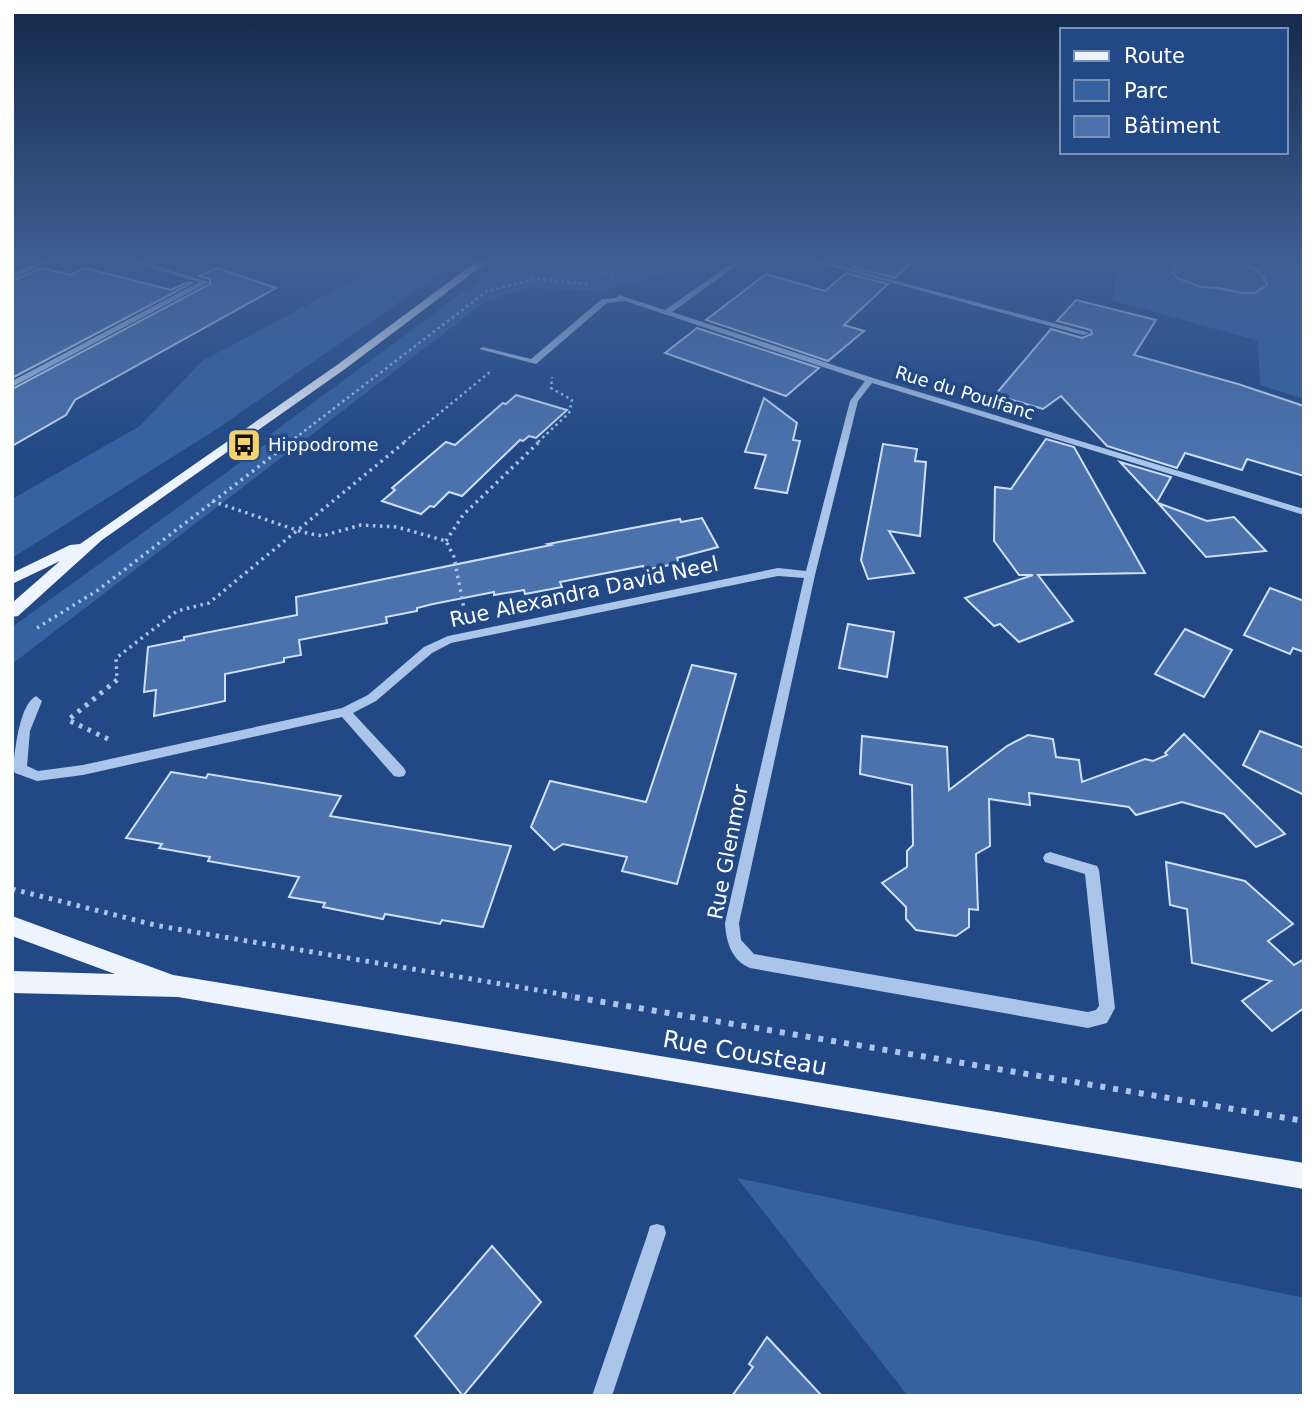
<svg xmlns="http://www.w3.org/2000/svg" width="1316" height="1408" viewBox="0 0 1316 1408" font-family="'DejaVu Sans',sans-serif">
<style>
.green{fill:#3662a1}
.water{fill:#415d88;stroke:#9fbfea;stroke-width:2}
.building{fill:#4b72ad;stroke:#cfdff7;stroke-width:2}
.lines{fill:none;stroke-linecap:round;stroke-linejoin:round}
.path-far3{stroke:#abc4e9;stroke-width:2.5;stroke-dasharray:2.5 3.5;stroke-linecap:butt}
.path-far2{stroke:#abc4e9;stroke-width:3.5;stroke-dasharray:2.5 4.5;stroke-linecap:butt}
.path-far1{stroke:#abc4e9;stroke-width:5;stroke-dasharray:3.5 6;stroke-linecap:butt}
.path{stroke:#abc4e9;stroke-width:6;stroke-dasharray:5 8;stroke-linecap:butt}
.minor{fill:#abc4e9;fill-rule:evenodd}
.major{fill:#eef4fe;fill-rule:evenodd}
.labels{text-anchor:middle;stroke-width:7;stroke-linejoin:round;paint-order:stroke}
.far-street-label{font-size:18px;fill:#fff;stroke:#224985}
.far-poi-label{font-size:18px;fill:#fff;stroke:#224985;text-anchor:start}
.street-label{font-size:21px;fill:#fff;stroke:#224985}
.near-street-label{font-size:24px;fill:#fff;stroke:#224985}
</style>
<rect width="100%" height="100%" fill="#224985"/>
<g class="green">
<polygon points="393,259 461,259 217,429 12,558 12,499 140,426 202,361"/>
<polygon points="508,259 695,259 666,273 603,291 528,288 486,301 12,664 12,627 270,441 264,439"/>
<polygon points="1117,259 1304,259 1304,399 1260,385 1258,341 1112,300"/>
<polygon points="737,1178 1304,1298 1304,1396 908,1396"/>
</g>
<path class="water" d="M1180 259C1206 259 1258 254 1267 285L1255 293H1242L1218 288 1201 287 1177 278 1173 273Z"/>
<g class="building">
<polygon points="862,259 916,259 895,278 853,267"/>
<polygon points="42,268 71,275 85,268 171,290 188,282 192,283 12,378 12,281"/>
<polygon points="217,268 276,288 75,400 66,415 12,446 12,389 210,284 210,279 199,276"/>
<polygon points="846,273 888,284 844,325 864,331 828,361 706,320 766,274 825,291"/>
<polygon points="1076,300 1156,320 1134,355 1238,384 1304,406 1304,476 1247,459 1242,470 1185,453 1177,468 1107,446 1061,396 1043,409 995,395 1051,329 1082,338 1092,334 1091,330 1057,321"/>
<polygon points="697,328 819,368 786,396 665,353"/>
<polygon points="516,395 567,410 536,438 529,436 523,441 520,440 462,496 449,492 434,507 430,506 421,514 382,501 395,490 392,488 446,442 455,445 503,403 506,404"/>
<polygon points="764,398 797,423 793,440 800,441 787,493 755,488 766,455 745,452"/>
<polygon points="1046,439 1074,447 1145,573 1038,575 1073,621 1019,642 1000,624 994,626 965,598 1033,575 1019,575 994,541 995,487 1011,489"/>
<polygon points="883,444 917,449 915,461 926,462 920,536 889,531 914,573 868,579 861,560"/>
<polygon points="1120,462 1171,477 1157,502"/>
<polygon points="1158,503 1207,521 1234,517 1266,551 1206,557"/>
<polygon points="702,518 718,547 677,558 679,563 645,570 643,566 560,582 562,587 525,594 524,590 494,595 494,592 433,604 417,608 417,611 386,617 387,623 299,640 301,655 284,658 284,662 225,674 225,701 154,716 156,690 144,692 148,647 184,640 184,637 297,615 296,597 551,545 548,544 680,519 681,522"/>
<polygon points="1270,588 1304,601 1304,652 1293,648 1290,654 1244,635"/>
<polygon points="848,624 894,632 887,677 839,668"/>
<polygon points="1185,629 1232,650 1204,697 1155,674"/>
<polygon points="692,665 736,674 677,884 622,871 627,857 563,844 554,850 531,827 550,781 646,802"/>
<polygon points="1260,731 1304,748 1304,795 1243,765"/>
<polygon points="1184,734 1285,834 1256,847 1224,814 1182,802 1136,815 1129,807 1029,793 1030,805 989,799 990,846 976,854 978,910 969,909 969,927 956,936 916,930 906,919 906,907 882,883 907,867 907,851 913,845 912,785 860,774 862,736 947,747 949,790 1007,746 1028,735 1053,739 1056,757 1079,760 1082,782 1145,759 1153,761 1167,755 1165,753"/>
<polygon points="171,772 206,778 208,774 341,796 330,816 511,846 483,927 442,920 440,924 385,914 383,919 323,907 325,903 289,897 299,877 208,861 210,857 159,848 162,844 126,838"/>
<polygon points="1166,862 1245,881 1293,924 1268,941 1294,965 1304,959 1304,1008 1272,1031 1242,1001 1271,981 1192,963 1187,909 1170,905"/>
<polygon points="492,1246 541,1302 463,1396 415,1336"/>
<polygon points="767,1337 822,1396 732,1396 753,1367 749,1364"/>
</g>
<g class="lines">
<g class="path-far3">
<polyline points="571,259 616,277"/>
<polyline points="290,442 487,291 537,279 589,284"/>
<polyline points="404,442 490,372"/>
<polyline points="538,442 569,413 572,400 551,388 552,377"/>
</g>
<g class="path-far2">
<polyline points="212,501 302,532 322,536 361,525 397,527 446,541 454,557 465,614"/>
<polyline points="446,541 463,515 540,441"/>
<polyline points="37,628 98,590 292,441"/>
<polyline points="115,682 117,680 116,658 177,611 209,603 406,441"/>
</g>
<g class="path-far1">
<polyline points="108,739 68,720 117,680"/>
<polyline points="12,889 159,926 572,996"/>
</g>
<polyline class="path" points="562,995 1304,1121"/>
<g class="minor">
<polygon points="45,259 54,259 12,279 12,274"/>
<polygon points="121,259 132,259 209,282 12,387 12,381 199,282"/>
<path d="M738 259H746L672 312 873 378 1304 509V515L872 383 858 401 815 575 739 923 741 940 754 954 1088 1012 1096 1010 1099 1006 1085 874 1045 862 1043 858 1045 854 1050 852 1097 866 1099 870 1115 1008 1107 1023 1088 1028 750 968C731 960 726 941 725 923L804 578 778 576 451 643 432 653 376 701 353 713 404 768 406 772 404 776 399 777 394 776 342 717 83 775 37 781 15 773 13 769C15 751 19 705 36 696L42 701 30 731 27 766 38 771 83 765 342 708 368 695 424 647 448 636 778 568 806 571 850 401 865 381 625 301 607 303 536 364 479 349 483 347 531 359 602 299 616 298 619 295 665 310Z"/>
<polygon points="804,259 815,259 1090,333 1083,335"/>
<polygon points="657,1224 664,1226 666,1233 612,1396 592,1396 648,1233 650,1226"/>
</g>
<g class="major">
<polygon points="480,259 491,259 345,369 102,540 18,616 12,617 12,603 60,561 12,584 12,573 70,545 80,544 337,365"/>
<polygon points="12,916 173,975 1304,1163 1304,1189 178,997 12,993 12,971 115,974 12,936"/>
</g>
</g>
<linearGradient id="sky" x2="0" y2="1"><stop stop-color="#132849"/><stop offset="0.57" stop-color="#3e5f94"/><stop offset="1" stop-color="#3e5f94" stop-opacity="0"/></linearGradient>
<rect width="1316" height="456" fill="url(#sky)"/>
<defs>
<g id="bus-square" transform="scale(1.75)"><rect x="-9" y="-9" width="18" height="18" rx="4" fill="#f4d36e" stroke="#224985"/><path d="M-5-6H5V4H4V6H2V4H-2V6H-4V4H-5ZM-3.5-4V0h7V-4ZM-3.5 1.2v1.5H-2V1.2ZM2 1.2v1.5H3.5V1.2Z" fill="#111"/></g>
</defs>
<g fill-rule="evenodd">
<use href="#bus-square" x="244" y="445"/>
</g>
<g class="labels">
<g class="far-street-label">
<text transform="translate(965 393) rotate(17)" y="6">Rue du Poulfanc</text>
</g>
<g class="far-poi-label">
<text x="268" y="451">Hippodrome</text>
</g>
<g class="street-label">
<text transform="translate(584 592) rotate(-12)" y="7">Rue Alexandra David Neel</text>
<text transform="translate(728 852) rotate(-79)" y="7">Rue Glenmor</text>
</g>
<g class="near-street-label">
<text transform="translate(745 1053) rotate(10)" y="8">Rue Cousteau</text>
</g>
</g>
<rect width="1316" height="1408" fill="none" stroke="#ffffff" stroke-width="28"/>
<rect x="1060" y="28" width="228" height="126" fill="#224985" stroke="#7a92b6" stroke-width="2"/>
<rect x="1074" y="51" width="35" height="10" fill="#eef4fe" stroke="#7a92b6" stroke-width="2"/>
<text x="1124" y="63" font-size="21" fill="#ffffff">Route</text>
<rect x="1074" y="80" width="35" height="21" fill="#3662a1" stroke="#7a92b6" stroke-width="2"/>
<text x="1124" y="98" font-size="21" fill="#ffffff">Parc</text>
<rect x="1074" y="116" width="35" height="21" fill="#4b72ad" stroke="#7a92b6" stroke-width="2"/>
<text x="1124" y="133" font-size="21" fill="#ffffff">Bâtiment</text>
</svg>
